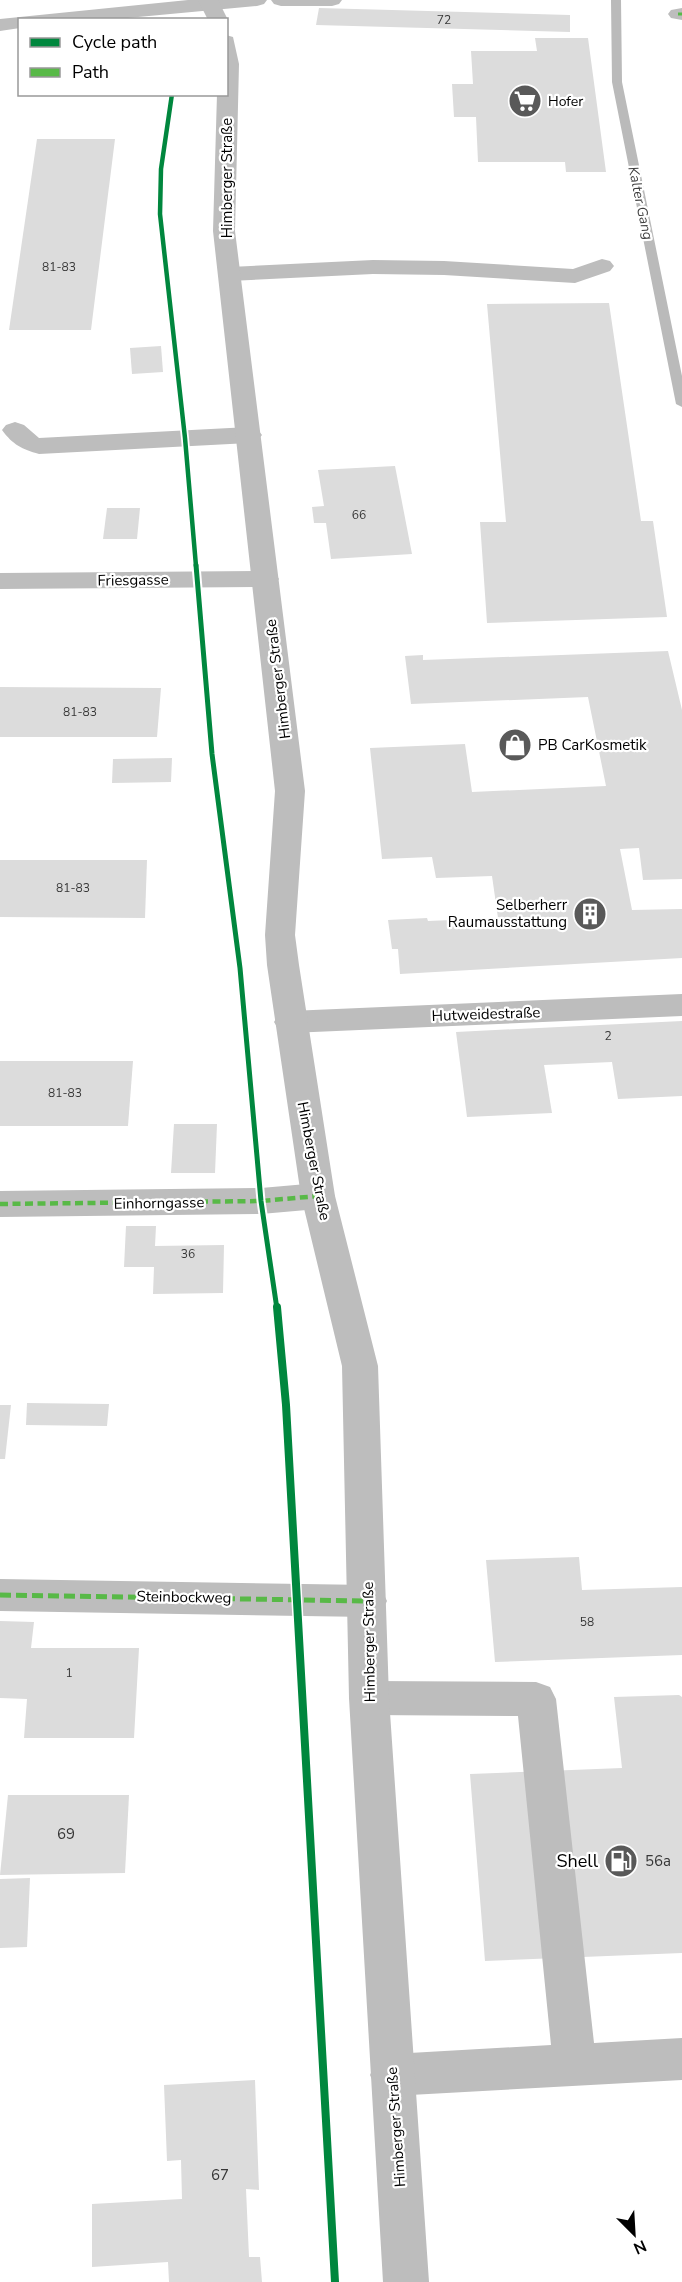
<svg xmlns="http://www.w3.org/2000/svg" width="682" height="2282" viewBox="0 0 682 2282" font-family="'Nunito Sans',sans-serif">
<style>
.lines{fill:none;stroke-linecap:round;stroke-linejoin:round}
.stream{fill:#bababa;fill-rule:evenodd}
.building{fill:#dcdcdc}
.minor{fill:#bdbdbd;fill-rule:evenodd}
.major{fill:#bdbdbd;fill-rule:evenodd}
.quiet-far2{stroke:#58b947;stroke-width:3;stroke-dasharray:6 3;stroke-linecap:butt}
.quiet-far1{stroke:#58b947;stroke-width:4.5;stroke-dasharray:8 4.5;stroke-linecap:butt}
.quiet{stroke:#58b947;stroke-width:5;stroke-dasharray:11 5;stroke-linecap:butt}
.cycleway-far2-casing{stroke:#fff;stroke-width:8}
.cycleway-far1-casing{stroke:#fff;stroke-width:9}
.cycleway-casing{stroke:#fff;stroke-width:11}
.cycleway-far2{stroke:#00873e;stroke-width:4.5}
.cycleway-far1{stroke:#00873e;stroke-width:5}
.cycleway{stroke:#00873e;stroke-width:8}
.labels{text-anchor:middle;stroke-width:4.5;stroke-linejoin:round;paint-order:stroke}
.number-label{font-size:12px;fill:#373737}
.far-poi-label{font-size:14px;fill:#000;stroke:#fff;text-anchor:start}
.far-water-label{font-size:14px;font-style:italic;fill:#3e3e3e;stroke:#fff}
.street-label{font-size:15px;fill:#000;stroke:#fff}
.poi-label{font-size:15px;fill:#000;stroke:#fff;text-anchor:start}
.near-number-label{font-size:15px;fill:#373737}
.near-poi-label{font-size:18px;fill:#000;stroke:#fff;text-anchor:end}
</style>
<rect width="100%" height="100%" fill="#fff"/>
<g class="lines">
<polygon class="stream" points="611,0 621,0 622,82 682,376 682,407 676,404 612,82"/>
</g>
<g class="building">
<polygon points="319,8 570,15 570,32 316,25"/>
<polygon points="535,38 588,38 606,172 566,172 565,162 478,162 476,117 454,117 452,84 473,84 471,51 537,51"/>
<polygon points="37,139 115,139 91,330 9,330"/>
<polygon points="609,303 641,521 653,521 667,617 487,623 480,522 506,522 487,304"/>
<polygon points="161,346 163,372 132,374 130,348"/>
<polygon points="395,466 412,554 331,559 326,523 314,523 312,507 324,506 318,470"/>
<polygon points="107,508 140,508 137,539 103,539"/>
<polygon points="668,651 682,710 682,879 643,880 639,848 620,849 632,910 682,909 682,958 400,974 398,949 392,949 388,920 427,918 428,921 498,918 492,876 436,878 432,857 382,859 370,748 465,744 472,792 606,786 588,697 411,704 405,656 423,655 423,660"/>
<polygon points="0,687 161,688 157,737 0,737"/>
<polygon points="172,758 171,782 112,783 113,759"/>
<polygon points="0,860 147,860 145,918 0,917"/>
<polygon points="682,1021 682,1096 618,1099 612,1062 544,1065 552,1113 467,1117 456,1032"/>
<polygon points="0,1061 133,1061 128,1126 0,1126"/>
<polygon points="174,1124 217,1124 215,1173 171,1173"/>
<polygon points="126,1226 156,1226 155,1246 224,1245 223,1293 153,1294 154,1267 124,1267"/>
<polygon points="27,1403 109,1404 107,1426 26,1425"/>
<polygon points="0,1405 11,1405 5,1459 0,1459"/>
<polygon points="579,1557 582,1590 682,1587 682,1655 495,1662 486,1560"/>
<polygon points="0,1621 34,1622 31,1648 139,1648 134,1738 24,1738 27,1699 0,1698"/>
<polygon points="679,1695 682,1697 682,1953 485,1961 470,1774 622,1768 614,1697"/>
<polygon points="8,1795 129,1795 125,1873 0,1875"/>
<polygon points="30,1878 27,1947 0,1948 0,1879"/>
<polygon points="255,2080 259,2190 246,2189 249,2257 260,2257 262,2282 169,2282 168,2262 92,2267 92,2204 182,2199 181,2160 167,2161 164,2085"/>
</g>
<g class="lines">
<g class="minor">
<polygon points="188,0 267,0 264,4 257,6 106,20 20,20 20,28 0,31 0,19"/>
<polygon points="271,0 342,0 339,4 332,6 281,6 274,4"/>
<polygon points="682,8 682,20 671,18 668,14 671,10"/>
<polygon points="602,259 610,261 614,266 610,271 575,283 444,275 373,274 230,281 222,279 218,274 222,269 230,267 373,260 444,261 573,269"/>
<path d="M15 422 24 425 39 438 249 427 258 430 262 435 258 440 249 443 39 454C22 449 13 445 2 430L6 425Z"/>
<polygon points="266,571 275,573 279,579 275,585 266,587 0,589 0,573"/>
<polygon points="682,994 682,1016 290,1033 279,1030 274,1022 279,1014 290,1011"/>
<polygon points="318,1183 330,1187 335,1196 330,1205 318,1209 261,1214 0,1217 0,1191 261,1188"/>
<polygon points="0,1579 368,1585 381,1589 387,1601 381,1613 368,1617 0,1611"/>
<polygon points="369,1681 536,1682 550,1687 556,1699 594,2043 682,2038 682,2080 392,2096 377,2090 370,2075 377,2060 392,2054 551,2045 518,1716 369,1715 355,1710 349,1698 355,1686"/>
</g>
<g class="major">
<polygon points="198,0 218,0 228,20 226,23 226,20 208,20"/>
<polygon points="226,35 233,37 239,64 235,231 305,791 295,935 299,965 335,1196 378,1366 389,1698 429,2282 383,2282 349,1698 342,1366 301,1196 267,965 265,935 275,791 213,231 217,94 226,94"/>
</g>
<polyline class="quiet-far2" points="678,14 682,14"/>
<polyline class="quiet-far1" points="0,1204 261,1201 318,1196"/>
<polyline class="quiet" points="0,1595 368,1601"/>
<g class="cycleway-far2-casing">
<polyline id="cycleway-far2" points="172,94 161,169 160,214 185,438 196,566"/>
</g>
<g class="cycleway-far1-casing">
<polyline id="cycleway-far1" points="196,565 212,754 240,968 261,1201 277,1309"/>
</g>
<g class="cycleway-casing">
<polyline id="cycleway" points="277,1307 286,1405 335,2282"/>
</g>
<use href="#cycleway-far2" class="cycleway-far2"/>
<use href="#cycleway-far1" class="cycleway-far1"/>
<use href="#cycleway" class="cycleway"/>
</g>
<defs>
<g id="supermarket-disc" transform="scale(1.725)"><circle r="9.5" fill="#595959" stroke="#fff"/><path d="M-6-5.5h2.5l.6 2H6L4.5 2H-2.5L-4.4-4H-6ZM-1.5 3.2a1.3 1.3 0 1 0 .1 0ZM3 3.2a1.3 1.3 0 1 0 .1 0Z" fill="#fff"/></g>
<g id="shop-disc" transform="scale(1.725)"><circle r="9.5" fill="#595959" stroke="#fff"/><path d="M-5-2.5h2.3a2.7 3.5 0 0 1 5.4 0H5L5.5 6h-11ZM-1.5-2.5h3a1.5 2.3 0 0 0-3 0Z" fill="#fff"/></g>
<g id="building-disc" transform="scale(1.725)"><circle r="9.5" fill="#595959" stroke="#fff"/><path d="M-4-6H4V6H1V3H-1V6H-4ZM-2.5-4.3h1.7v1.8h-1.7ZM.8-4.3h1.7v1.8H.8ZM-2.5-1h1.7V.8h-1.7ZM.8-1h1.7V.8H.8Z" fill="#fff"/></g>
<g id="fuel-disc" transform="scale(1.725)"><circle r="9.5" fill="#595959" stroke="#fff"/><path d="M-5.5-6h7V0h2V4h1.3V-2.5L3-4.5l.8-.8L6-3V5H2.5V1h-1V6h-7ZM-4.2-4.7v3.2H.2V-4.7Z" fill="#fff"/></g>
</defs>
<g fill-rule="evenodd">
<use href="#supermarket-disc" x="525" y="101"/>
<use href="#shop-disc" x="515" y="745"/>
<use href="#building-disc" x="590" y="914"/>
<use href="#fuel-disc" x="621" y="1861"/>
</g>
<g class="labels">
<g class="number-label">
<text x="444" y="24">72</text>
<text x="59" y="271">81-83</text>
<text x="359" y="519">66</text>
<text x="80" y="716">81-83</text>
<text x="73" y="892">81-83</text>
<text x="608" y="1040">2</text>
<text x="65" y="1097">81-83</text>
<text x="188" y="1258">36</text>
<text x="587" y="1626">58</text>
<text x="69" y="1677">1</text>
</g>
<g class="far-poi-label">
<text x="548" y="106">Hofer</text>
</g>
<g class="far-water-label">
<text transform="translate(641 203) rotate(78)" y="5">Kalter Gang</text>
</g>
<g class="street-label">
<text transform="translate(227 178) rotate(-90)" y="5">Himberger Straße</text>
<text transform="translate(133 580) rotate(-1)" y="5">Friesgasse</text>
<text transform="translate(278 679) rotate(-97)" y="5">Himberger Straße</text>
<text transform="translate(486 1014) rotate(-2)" y="5">Hutweidestraße</text>
<text transform="translate(314 1161) rotate(79)" y="5">Himberger Straße</text>
<text transform="translate(159 1203) rotate(-1)" y="5">Einhorngasse</text>
<text transform="translate(184 1597) rotate(1)" y="5">Steinbockweg</text>
<text transform="translate(369 1642) rotate(-91)" y="5">Himberger Straße</text>
<text transform="translate(396 2127) rotate(-94)" y="5">Himberger Straße</text>
</g>
<g class="poi-label">
<text x="538" y="750">PB CarKosmetik</text>
<text x="567" y="910" text-anchor="end">Selberherr<tspan x="567" dy="17">Raumausstattung</tspan></text>
</g>
<g class="near-number-label">
<text x="66" y="1839">69</text>
<text x="658" y="1866">56a</text>
<text x="220" y="2180">67</text>
</g>
<g class="near-poi-label">
<text x="598" y="1867">Shell</text>
</g>
</g>
<rect x="18" y="18" width="210" height="78" fill="#ffffff" stroke="#999999" stroke-width="1.5"/>
<rect x="30" y="38" width="30" height="9" fill="#00873e" stroke="#999999" stroke-width="1.5"/>
<text x="72" y="48" font-size="18" fill="#000000">Cycle path</text>
<rect x="30" y="68" width="30" height="9" fill="#58b947" stroke="#999999" stroke-width="1.5"/>
<text x="72" y="78" font-size="18" fill="#000000">Path</text>
<g transform="translate(634 2234) rotate(156)" stroke="#ffffff" stroke-width="4.5" paint-order="stroke">
<path d="M0-4.5L10 22L0 15L-10 22Z" fill="#000000"/>
<text y="-9" font-size="16" font-weight="bold" text-anchor="middle" fill="#000000">N</text>
</g>
</svg>
